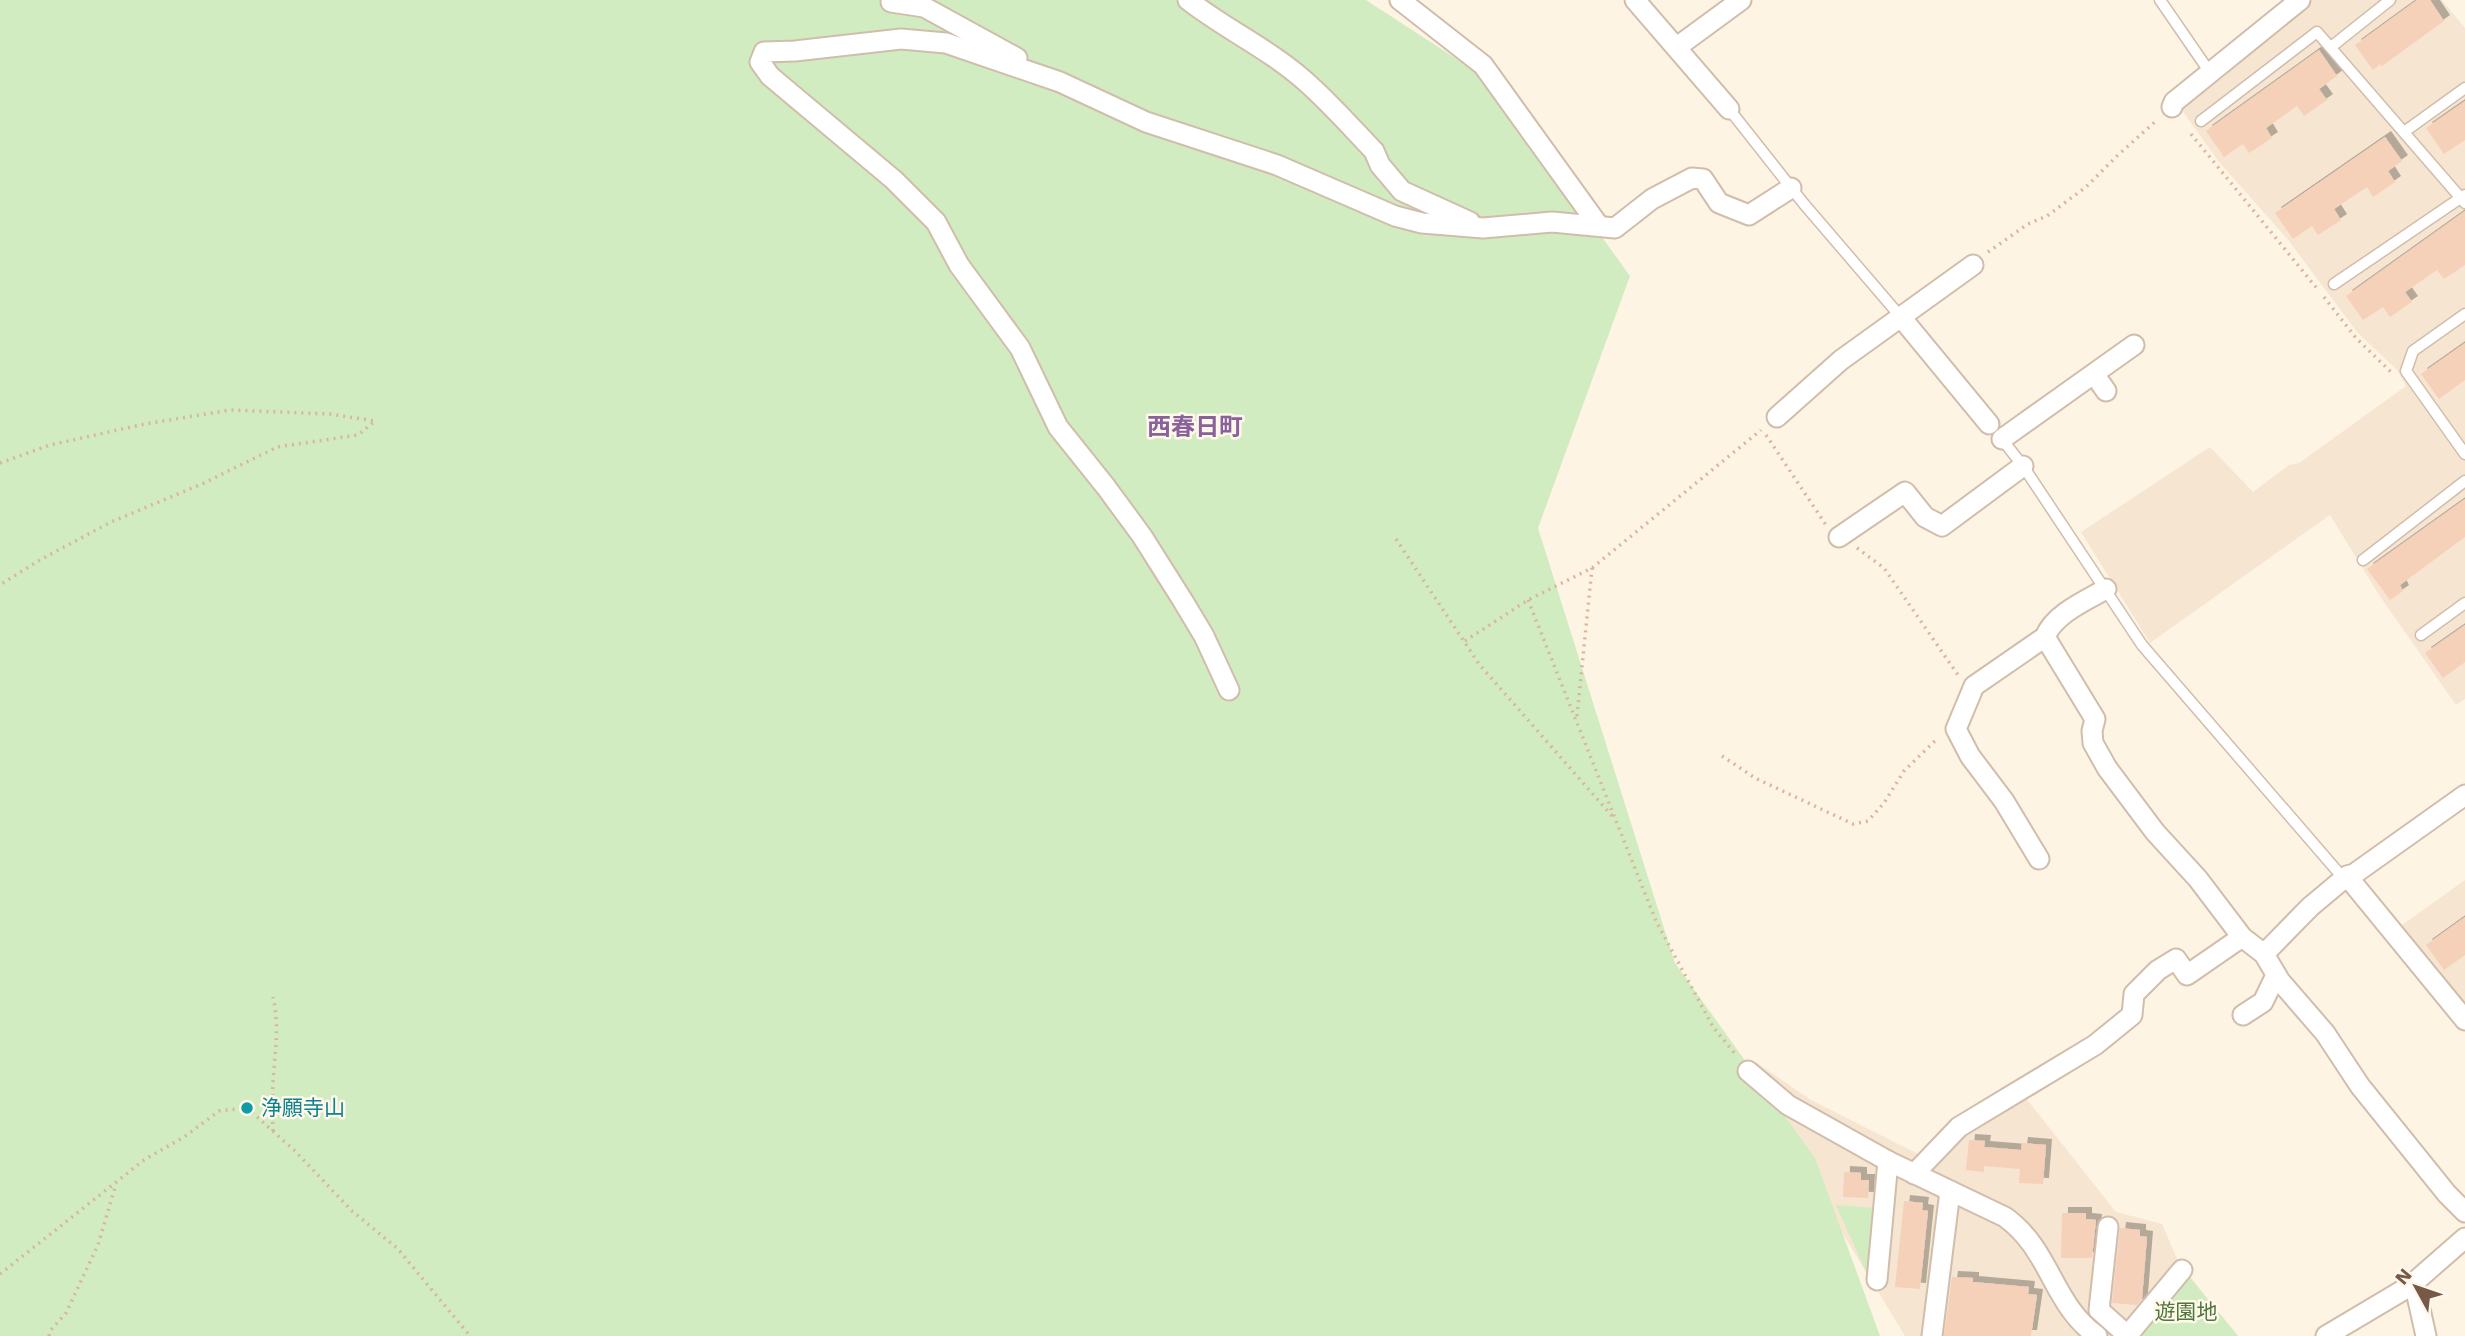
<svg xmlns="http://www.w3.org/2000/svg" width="2465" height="1336" viewBox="0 0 2465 1336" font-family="'Work Sans','Noto Sans JP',sans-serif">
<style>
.residential{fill:#f6e5d1}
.green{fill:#d1ecc0}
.building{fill:#f5d1b9;filter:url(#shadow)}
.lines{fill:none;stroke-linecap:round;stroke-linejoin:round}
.lane-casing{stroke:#d1bdab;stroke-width:13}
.street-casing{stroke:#d1bdab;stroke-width:23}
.path{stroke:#dab59c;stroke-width:3.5;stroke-dasharray:2 5;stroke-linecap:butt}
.lane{stroke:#fff;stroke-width:10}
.street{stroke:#fff;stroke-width:19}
.culture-dot{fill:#0f9aa8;stroke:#fff7ea;stroke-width:2.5}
.labels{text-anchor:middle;stroke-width:5;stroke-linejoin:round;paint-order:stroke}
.culture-label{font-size:21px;fill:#0d838f;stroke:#fff7ea;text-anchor:start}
.park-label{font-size:21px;fill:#4c783c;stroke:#fff7ea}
.quarter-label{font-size:24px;font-weight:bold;fill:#89629b;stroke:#fff7ea}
</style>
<defs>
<filter id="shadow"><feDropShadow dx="6" dy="-6" stdDeviation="0" flood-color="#0004"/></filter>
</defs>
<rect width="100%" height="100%" fill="#fef4e3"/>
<g class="residential">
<polygon points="2311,0 2442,0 2465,28 2465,699 2456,705 2379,595 2330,515 2150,643 2081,532 2210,447 2253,492 2289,465 2299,463 2406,386 2397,370 2357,332 2289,241 2219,162 2181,109 2225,76 2275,29"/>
<polygon points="2465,880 2465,1010 2398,928"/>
<polygon points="1757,1063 1811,1100 1934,1162 1954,1142 1981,1122 2025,1097 2116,1212 2162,1224 2179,1263 2238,1336 1905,1336 1750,1081"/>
</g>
<g class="green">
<polygon points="0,0 1366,0 1489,80 1630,276 1538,528 1675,963 1815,1158 1880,1336 0,1336"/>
<polygon points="1836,1205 1876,1208 1867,1274"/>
<polygon points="2186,1273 2238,1336 2133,1336"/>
</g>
<g class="building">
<polygon points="2417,0 2430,0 2444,21 2382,66 2380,64 2373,70 2355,45"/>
<polygon points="2319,50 2337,76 2319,89 2327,100 2304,116 2297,106 2266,128 2272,138 2249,153 2243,144 2224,157 2206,131"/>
<polygon points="2465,101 2465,140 2444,154 2426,128"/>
<polygon points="2385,137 2402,161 2388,171 2395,182 2373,197 2367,187 2334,209 2341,220 2318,235 2312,226 2293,239 2275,213"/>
<polygon points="2465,211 2465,265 2444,279 2437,270 2405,292 2412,302 2390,317 2383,307 2363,320 2346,296"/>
<polygon points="2465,343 2465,380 2439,399 2421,374"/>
<polygon points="2465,499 2465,537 2400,585 2403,591 2390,600 2367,569"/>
<polygon points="2465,625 2465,662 2443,678 2425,653"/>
<polygon points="2465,917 2465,955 2444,970 2426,945"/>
<polygon points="1969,1140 1985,1141 1984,1147 2021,1150 2022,1143 2046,1145 2043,1184 2019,1183 2020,1169 1984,1166 1984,1172 1966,1170"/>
<polygon points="1844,1172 1861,1173 1861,1180 1869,1180 1868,1198 1843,1197"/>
<polygon points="1904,1201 1923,1203 1922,1210 1928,1211 1920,1289 1895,1287"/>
<polygon points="2062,1213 2086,1213 2086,1219 2096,1220 2092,1258 2061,1258"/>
<polygon points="2120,1228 2140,1230 2140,1236 2147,1237 2142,1299 2137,1305 2112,1303"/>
<polygon points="1952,1277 1973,1278 1973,1282 2029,1287 2028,1294 2037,1295 2031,1336 1944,1336"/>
</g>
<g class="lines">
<g class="lane-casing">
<g id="lane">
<polyline points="2160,0 2211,74"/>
<polyline points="2331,47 2390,0"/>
<polyline points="1729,109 1804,204 1900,316"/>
<polyline points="2201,121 2317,32 2465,203"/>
<polyline points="2404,132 2465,88"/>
<polyline points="2334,284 2465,195"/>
<polyline points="2465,314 2413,351 2406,371 2465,454"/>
<polyline points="2001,438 2023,466 2142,645 2338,872 2347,876"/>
<polyline points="2363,560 2465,481"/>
<polyline points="2421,635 2465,603"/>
</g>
</g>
<g class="street-casing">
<g id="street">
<path d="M1188 0C1225 29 1269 49 1305 81 1329 102 1351 127 1374 151L1380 165 1402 191 1470 222"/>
<polyline points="1400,0 1483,65 1599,226"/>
<polyline points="1635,0 1729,109"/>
<polyline points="891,2 924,7 1017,58"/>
<polyline points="1677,47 1741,0"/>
<polyline points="2172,107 2174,102 2300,0"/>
<polyline points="1900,316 1989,424"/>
<polyline points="2094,374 2106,391"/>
<polyline points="1777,417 1841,360 1973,265"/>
<polyline points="2002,439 2134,345"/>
<polyline points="1839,537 1905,492 1925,517 1942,526 2023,466"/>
<path d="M2106 589C2085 601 2054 614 2045 637L2095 719 2092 731 2093 743 2107 768 2155 832 2198 879 2242 937 2264 954 2310 907 2347 876 2465 1020"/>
<polyline points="1229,690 1204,636 1183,601 1142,536 1106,487 1058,427 1020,348 959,265 936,222 894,180 770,76 760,62 764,52 795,51 901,39 946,43 1060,82 1146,122 1277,165 1395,216 1422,223 1483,228 1552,222 1615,228 1652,199 1692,178 1703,179 1719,203 1749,215 1791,188"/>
<polyline points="2039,859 2004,801 1970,756 1956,729 1974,686 2045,637"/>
<polyline points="2347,876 2354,874 2465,795"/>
<polyline points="2264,954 2280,981 2325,1033 2360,1086 2447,1194 2465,1212"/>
<polyline points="2243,1015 2263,1002 2276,975"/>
<path d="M1748 1071 1788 1105 1888 1161 2005 1217C2051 1250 2052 1304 2097 1336"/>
<polyline points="1914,1174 1959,1127 2095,1045 2132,1015 2134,994 2158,970 2176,959 2187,975 2242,937"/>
<polyline points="2108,1227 2099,1310 2127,1335"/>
<polyline points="1877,1280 1888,1161"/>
<polyline points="2414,1282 2426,1336"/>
<polyline points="1932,1336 1950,1191"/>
<polyline points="2127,1336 2182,1270"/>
<polyline points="2326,1336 2410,1286 2465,1238"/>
</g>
</g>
<g class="path">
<polyline points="2191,134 2319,291"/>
<polyline points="1988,252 2028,224 2047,216 2086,187 2117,156 2157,120"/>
<polyline points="2324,297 2356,338 2391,372"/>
<polyline points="1766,435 1826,525"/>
<polyline points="0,463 50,445 145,424 230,410 330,414 375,421 358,435 277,447 204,483 111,522 38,561 0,585"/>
<polyline points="1396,539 1479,664 1612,816"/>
<polyline points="1857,548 1884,568 1958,675"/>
<polyline points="1528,600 1656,921 1713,1027 1736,1055"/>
<polyline points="1465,641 1528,600 1592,568 1761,430"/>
<polyline points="1577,716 1592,568"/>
<polyline points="1722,756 1755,778 1853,824 1868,821 1884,803 1904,771 1938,738"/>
<path d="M273 1131C272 1110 272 1090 274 1069 276 1042 279 1024 273 997"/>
<polyline points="0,1274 144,1160 184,1137 219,1111 247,1108 294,1150 352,1211 398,1249 470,1336"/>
<polyline points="49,1336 50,1331 66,1313 98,1245 116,1184"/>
</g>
<use href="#lane" class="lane"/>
<use href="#street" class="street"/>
</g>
<circle class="culture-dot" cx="247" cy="1108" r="7"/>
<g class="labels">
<g class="culture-label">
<text x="261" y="1115">浄願寺山</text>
</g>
<g class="park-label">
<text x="2186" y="1319">遊園地</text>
</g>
<g class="quarter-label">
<text x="1195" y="435">西春日町</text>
</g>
</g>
<g transform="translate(2416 1287) rotate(310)" stroke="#fff7ea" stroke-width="5" paint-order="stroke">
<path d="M0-5L12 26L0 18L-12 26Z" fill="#775947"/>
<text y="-10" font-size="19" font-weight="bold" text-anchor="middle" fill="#775947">N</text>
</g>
</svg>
